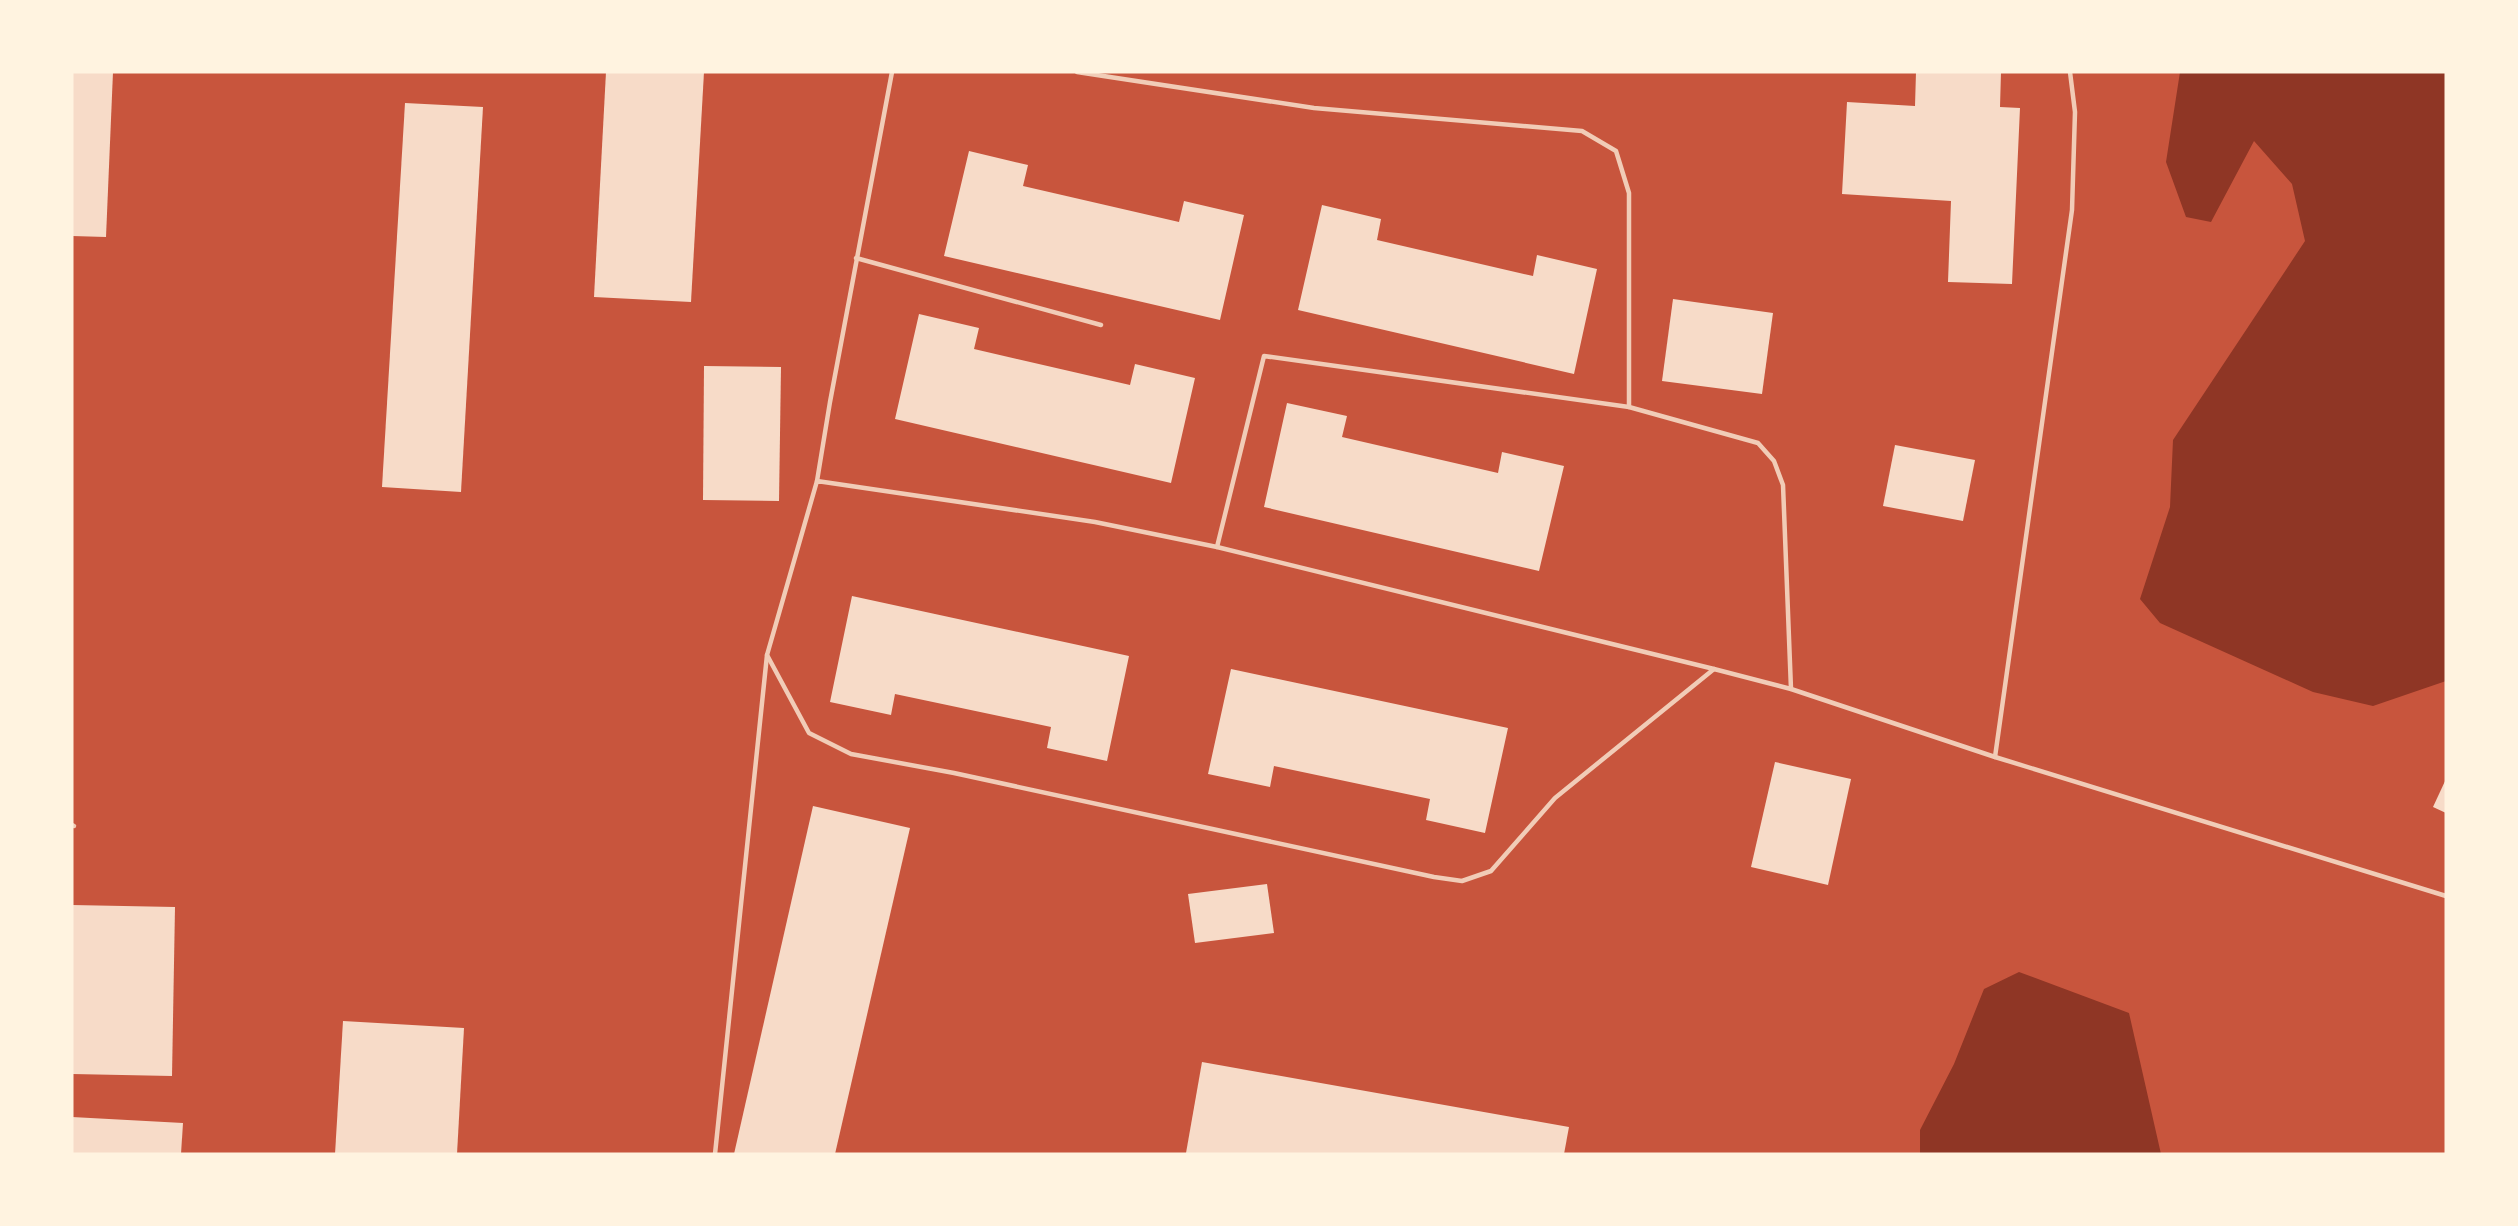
<svg xmlns="http://www.w3.org/2000/svg" width="2518" height="1226" viewBox="0 0 2518 1226" font-family="'Crimson Pro',serif">
<style>
.water{fill:#8f3625}
.building{fill:#f7dbc8}
.lines{fill:none;stroke-linecap:round;stroke-linejoin:round}
.service{stroke:#f1ccb7;stroke-width:4.5}
</style>
<rect width="100%" height="100%" fill="#c8553d"/>
<g class="water">
<polygon points="2180,72 2446,72 2446,681 2373,706 2313,692 2160,623 2140,599 2170,507 2173,440 2305,241 2292,184 2254,141 2211,222 2186,217 2166,162"/>
<polygon points="2019,972 2129,1013 2161,1154 1920,1154 1920,1130 1954,1064 1984,989"/>
</g>
<g class="building">
<polygon points="72,72 113,72 106,237 72,236"/>
<polygon points="606,72 704,72 691,302 594,297"/>
<polygon points="1916,72 2001,72 2000,107 2020,108 2012,284 1948,282 1951,201 1842,194 1847,102 1915,106"/>
<polygon points="405,103 483,107 461,492 382,487"/>
<polygon points="969,151 1028,165 1023,186 1179,222 1184,201 1244,215 1220,320 944,256"/>
<polygon points="1322,205 1381,219 1377,240 1533,276 1537,255 1597,269 1574,374 1298,310"/>
<polygon points="1673,299 1773,313 1762,394 1662,381"/>
<polygon points="919,314 979,328 974,349 1130,385 1135,364 1195,378 1171,483 895,419"/>
<polygon points="704,366 781,367 779,501 703,500"/>
<polygon points="1287,403 1347,416 1342,437 1498,473 1502,452 1564,466 1539,571 1264,507"/>
<polygon points="1895,445 1975,460 1963,521 1883,506"/>
<polygon points="852,596 1129,656 1107,761 1047,748 1051,727 895,694 891,715 830,702"/>
<polygon points="1231,669 1508,728 1485,833 1426,820 1430,799 1274,766 1270,787 1208,774"/>
<polygon points="1775,762 1851,779 1828,885 1751,867"/>
<polygon points="2446,779 2446,813 2433,807"/>
<polygon points="813,806 910,828 835,1154 734,1154"/>
<polygon points="1267,884 1274,933 1195,943 1188,894"/>
<polygon points="72,905 175,907 172,1076 72,1074"/>
<polygon points="343,1021 464,1028 457,1154 335,1154"/>
<polygon points="1202,1062 1569,1127 1564,1154 1186,1153"/>
<polygon points="72,1117 183,1123 181,1154 72,1154"/>
</g>
<g class="lines">
<g class="service">
<polyline points="1077,72 1314,108 1582,131 1616,151 1629,193 1629,407 1758,443 1774,461 1783,485 1791,689"/>
<polyline points="856,258 1101,325"/>
<polyline points="817,481 830,402 892,72"/>
<polyline points="1217,547 1264,356 1629,407"/>
<polyline points="1714,669 1555,798 1491,871 1462,881 1434,877 954,773 851,754 809,733 767,655 817,481 1095,522 1217,547 1714,669 1791,689 1995,757 2446,896"/>
<polyline points="1995,757 2072,210 2075,112 2070,72"/>
<polyline points="72,825 74,826"/>
<polyline points="715,1154 767,655"/>
</g>
</g>
<rect width="2518" height="1226" fill="none" stroke="#fff3e0" stroke-width="147"/>
</svg>
